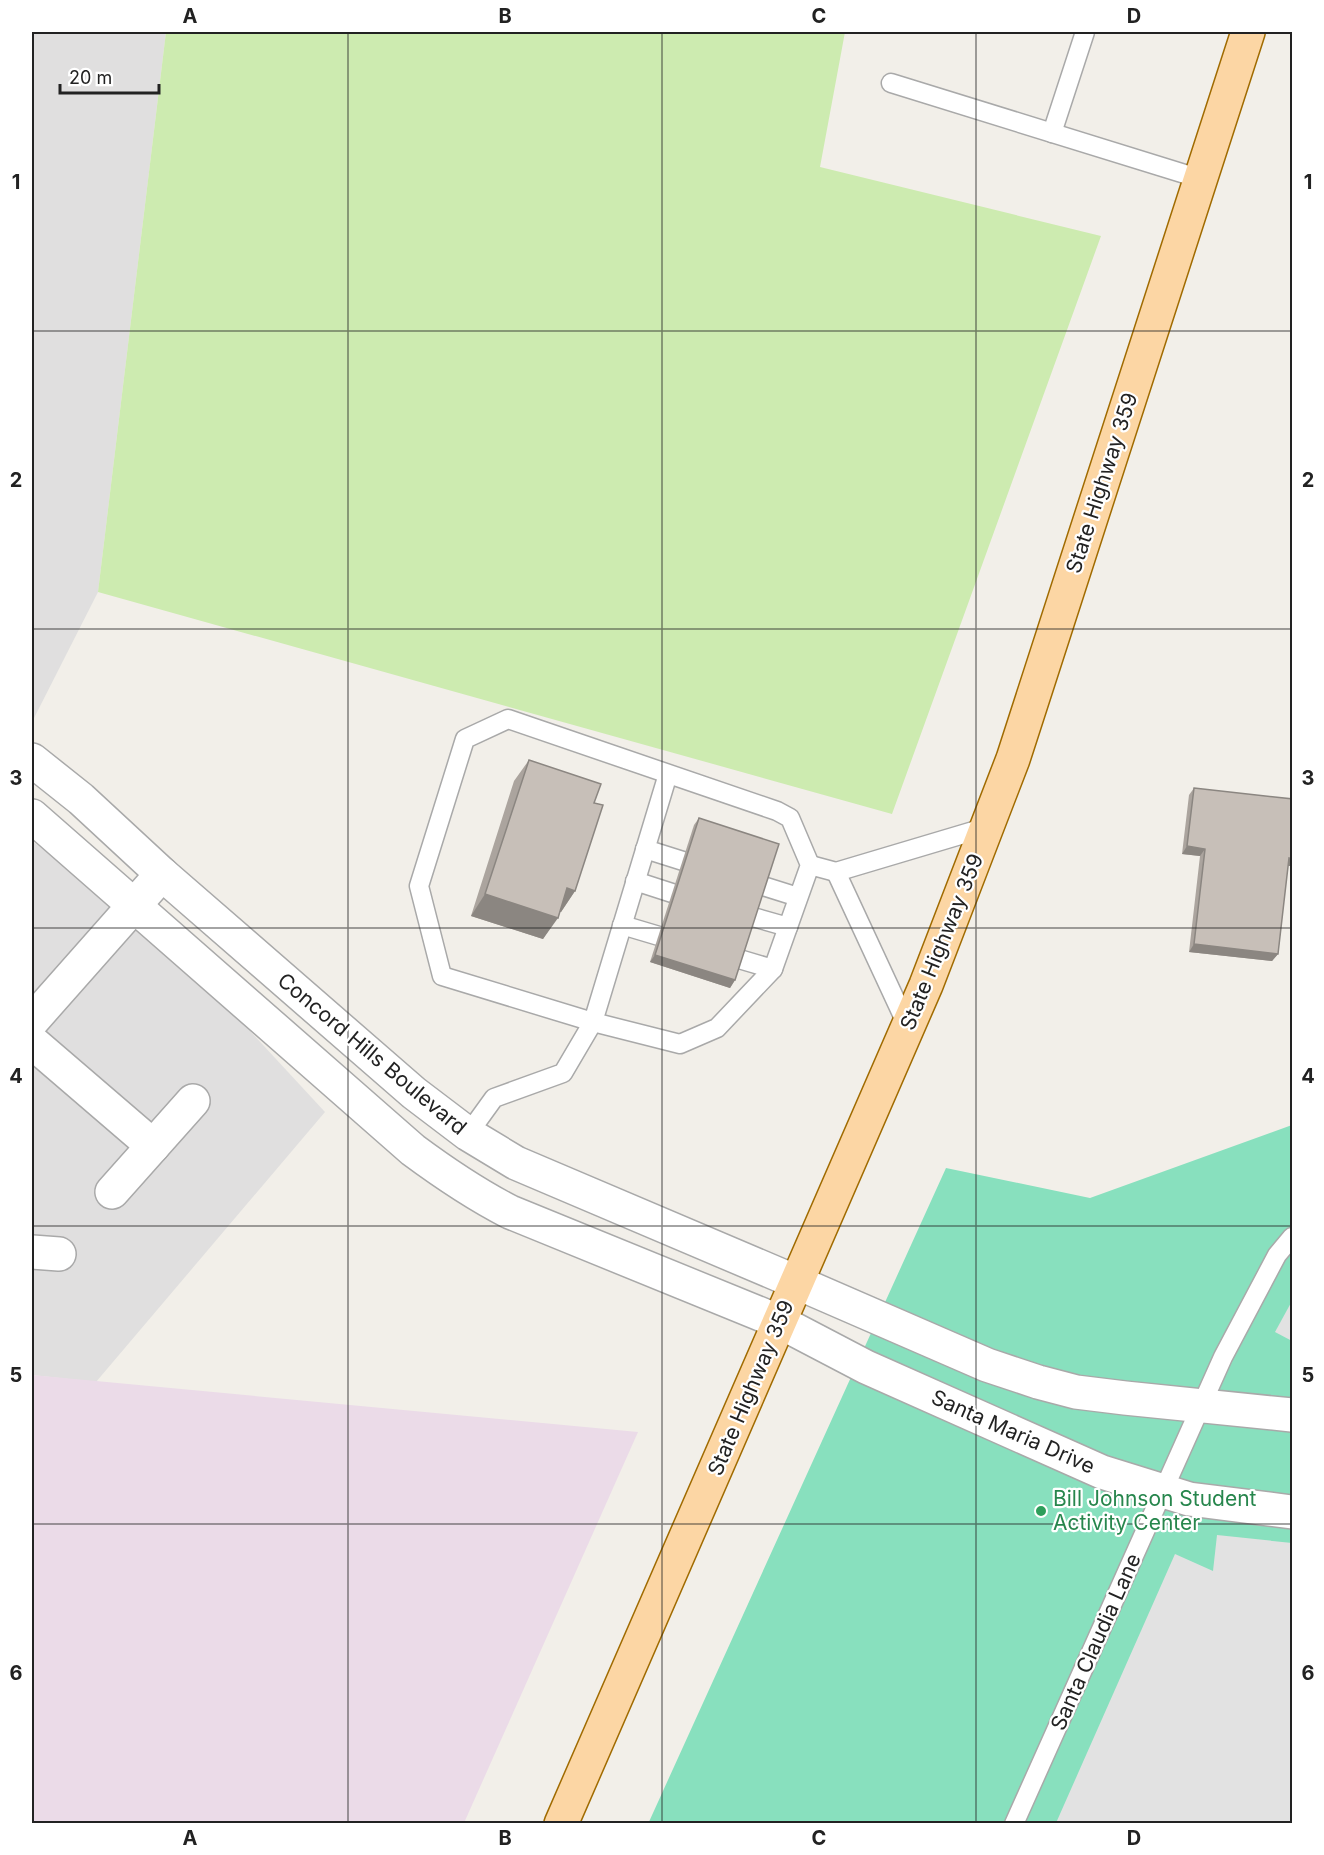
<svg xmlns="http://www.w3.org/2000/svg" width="1324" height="1855" viewBox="0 0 1324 1855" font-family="Inter,sans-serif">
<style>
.residential{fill:#e0dfdf}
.industrial{fill:#ebdbe8}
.grass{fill:#cdebb0}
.pitch{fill:#88e0be}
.parking{fill:#e2e2e2}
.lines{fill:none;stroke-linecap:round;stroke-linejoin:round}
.service-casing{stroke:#a9a9a9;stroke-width:21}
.minor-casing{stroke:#a9a9a9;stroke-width:36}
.tertiary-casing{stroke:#a9a9a9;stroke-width:36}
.primary-casing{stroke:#a06b00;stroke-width:36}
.service{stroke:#fff;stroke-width:18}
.minor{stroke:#fff;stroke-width:33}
.tertiary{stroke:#fff;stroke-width:33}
.primary{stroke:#fcd6a4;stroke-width:33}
.wall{fill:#aba49e}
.shaded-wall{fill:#8b8681}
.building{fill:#c7bfb8;stroke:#8b8681;stroke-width:1.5}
.grid{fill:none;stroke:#222;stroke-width:1.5;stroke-opacity:0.55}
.leisure-dot{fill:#2e9e5b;stroke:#fff;stroke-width:2}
.labels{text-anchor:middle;stroke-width:4.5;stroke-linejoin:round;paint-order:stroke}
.street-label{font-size:21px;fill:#222;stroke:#fff}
.leisure-label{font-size:21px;fill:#27864d;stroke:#fff;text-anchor:start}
.neatline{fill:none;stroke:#222;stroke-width:2}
.grid-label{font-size:20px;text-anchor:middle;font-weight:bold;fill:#222}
</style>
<rect width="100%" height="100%" fill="#f2efe9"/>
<g class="residential">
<polygon points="32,32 166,32 98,592 32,722"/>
<polygon points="32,841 94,888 237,1017 325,1112 96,1382 32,1375"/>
</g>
<polygon class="industrial" points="32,1375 638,1432 464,1823 32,1823"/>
<polygon class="grass" points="166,32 845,32 820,167 1101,236 892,814 98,592"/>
<polygon class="pitch" points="1292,1125 1292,1823 648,1824 946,1168 1090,1198"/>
<g class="parking">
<polygon points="1292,1301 1292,1341 1275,1332"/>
<polygon points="1217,1535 1292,1543 1292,1823 1056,1823 1175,1554 1213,1571"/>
</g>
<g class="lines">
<g class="service-casing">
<g id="service">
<polyline points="891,83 1201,179"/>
<polyline points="1052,133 1085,32"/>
<polyline points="645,849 683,861"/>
<polyline points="810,865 836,872 987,827"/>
<polyline points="836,872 908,1027"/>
<polyline points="635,881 672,893"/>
<polyline points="763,886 798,897"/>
<polyline points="753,917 788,927"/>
<polyline points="622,925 659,936"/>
<polyline points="739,959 773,969"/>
<polyline points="468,1134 494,1098 563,1073 593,1022 680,1044 717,1028 773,969 810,865 790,818 777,811 508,719 465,739 419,886 442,976 593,1022 668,774"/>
<polyline points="1014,1824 1223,1357 1277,1255 1292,1237"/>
</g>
</g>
<g class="minor-casing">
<g id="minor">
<polyline points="32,1021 162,874"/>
<polyline points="32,1042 153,1146"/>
<polyline points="112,1192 193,1101"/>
<polyline points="32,1252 59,1254"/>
<polyline points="796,1282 987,1365 1038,1382 1076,1392 1125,1398 1292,1415"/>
<polyline points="780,1322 866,1367 1102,1472 1189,1499 1292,1512"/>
</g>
</g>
<g class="tertiary-casing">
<g id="tertiary">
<polyline points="32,760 81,799 162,874 414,1093 468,1134 516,1163 796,1282"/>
<path d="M32 816 413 1150C444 1173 475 1194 510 1212L780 1322"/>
</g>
</g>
<g class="primary-casing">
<polyline id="primary" points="561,1824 926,985 1013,759 1248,32"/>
</g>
<use href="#service" class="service"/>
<use href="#minor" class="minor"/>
<use href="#tertiary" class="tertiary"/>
<use href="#primary" class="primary"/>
</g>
<g class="wall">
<polygon points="529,760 594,803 575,891 561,912 560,912 543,939 471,916 514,781"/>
<polygon points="1194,788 1288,866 1278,954 1272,961 1189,952 1200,856 1182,854 1189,795"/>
<polygon points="699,818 735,980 730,988 650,962 694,825"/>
</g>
<g class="shaded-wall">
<polygon points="1187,846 1205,849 1200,856 1182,854"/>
<polygon points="1289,858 1293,859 1293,866 1284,866"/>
<polygon points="567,888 575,891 561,912 553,909"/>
<polygon points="485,894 558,918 543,939 471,916"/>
<polygon points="1194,944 1278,954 1272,961 1189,952"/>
<polygon points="655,955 735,980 730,988 650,962"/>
</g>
<g class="building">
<polygon points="529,760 601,784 594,803 603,805 575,891 567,888 558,918 485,894"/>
<polygon points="1194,788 1293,799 1293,859 1289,858 1278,954 1194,944 1205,849 1187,846"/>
<polygon points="699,818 779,844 735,980 655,955"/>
</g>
<path class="grid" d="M348 32V1824M662 32V1824M976 32V1824M32 331H1292M32 629H1292M32 928H1292M32 1226H1292M32 1524H1292"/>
<circle class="leisure-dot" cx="1041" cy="1511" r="6"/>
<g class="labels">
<g class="street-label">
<text transform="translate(1102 483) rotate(-72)" y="7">State Highway 359</text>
<text transform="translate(942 942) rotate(-68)" y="7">State Highway 359</text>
<text transform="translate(372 1054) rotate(40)" y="7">Concord Hills Boulevard</text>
<text transform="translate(751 1388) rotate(-67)" y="7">State Highway 359</text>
<text transform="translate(1013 1432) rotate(24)" y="7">Santa Maria Drive</text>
<text transform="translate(1096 1642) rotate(-66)" y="7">Santa Claudia Lane</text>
</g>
<g class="leisure-label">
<text x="1053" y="1506">Bill Johnson Student<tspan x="1053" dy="24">Activity Center</tspan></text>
</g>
</g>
<rect width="1324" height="1855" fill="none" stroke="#ffffff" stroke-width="66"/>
<path d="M60 84v9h99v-9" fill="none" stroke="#222222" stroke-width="3"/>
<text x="69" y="84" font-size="18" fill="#222222" stroke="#ffffff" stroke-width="4.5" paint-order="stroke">20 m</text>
<rect x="33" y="33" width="1258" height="1789" class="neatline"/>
<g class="grid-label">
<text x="190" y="23">A</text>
<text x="505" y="23">B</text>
<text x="819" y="23">C</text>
<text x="1134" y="23">D</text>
<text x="16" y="189">1</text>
<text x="1308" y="189">1</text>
<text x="16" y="487">2</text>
<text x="1308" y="487">2</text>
<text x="16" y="785">3</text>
<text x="1308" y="785">3</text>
<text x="16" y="1083">4</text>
<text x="1308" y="1083">4</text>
<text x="16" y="1382">5</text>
<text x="1308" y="1382">5</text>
<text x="16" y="1680">6</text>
<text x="1308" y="1680">6</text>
<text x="190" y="1845">A</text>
<text x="505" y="1845">B</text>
<text x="819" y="1845">C</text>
<text x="1134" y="1845">D</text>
</g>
</svg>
